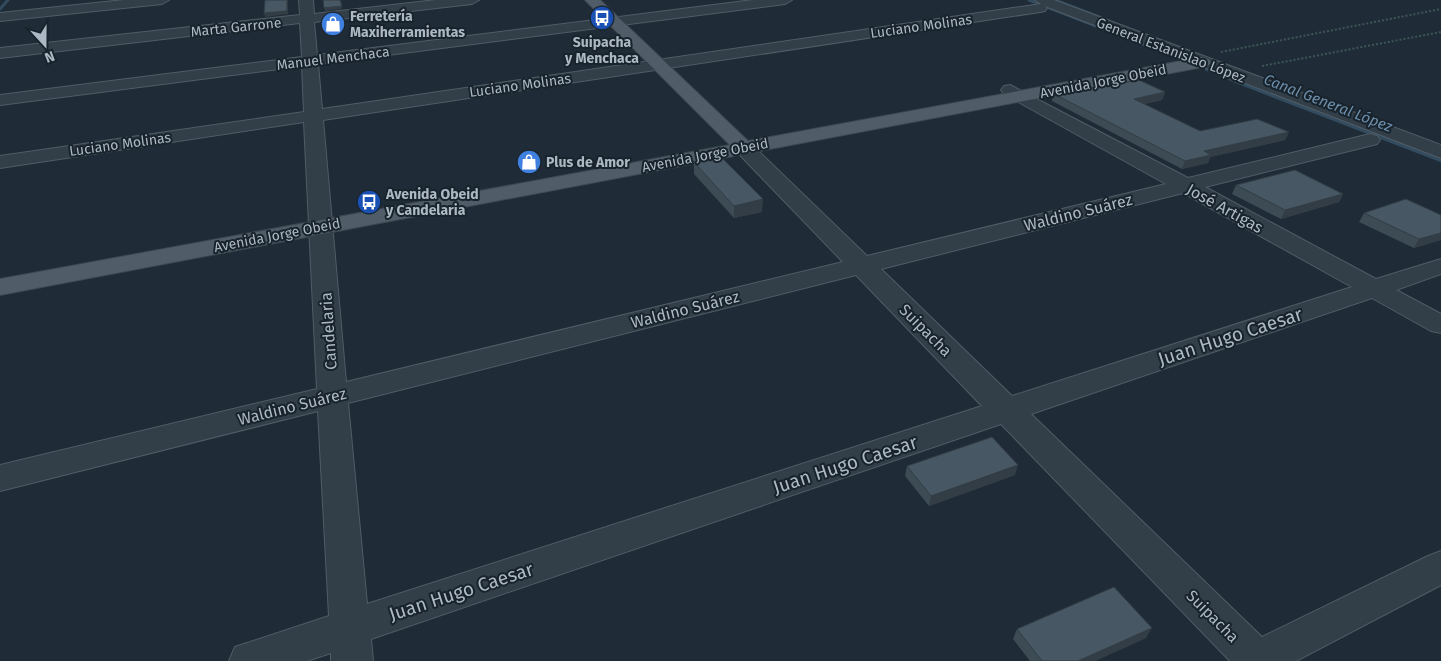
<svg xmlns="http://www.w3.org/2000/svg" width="1441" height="661" viewBox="0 0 1441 661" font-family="'Fira Sans',sans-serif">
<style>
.green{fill:#213838}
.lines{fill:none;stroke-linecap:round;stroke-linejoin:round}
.stream-far1{stroke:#324b5f;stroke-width:3}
.stream{stroke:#324b5f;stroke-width:4.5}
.minor-casing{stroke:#505c66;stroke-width:2}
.major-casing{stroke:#3c4751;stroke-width:2}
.path{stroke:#3e5555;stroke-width:2;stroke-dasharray:2 2;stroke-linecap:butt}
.minor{fill:#323e48;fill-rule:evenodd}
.major{fill:#505d68;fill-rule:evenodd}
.wall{fill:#3d4b55}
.shaded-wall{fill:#323d45}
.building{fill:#475763;stroke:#323d45}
.labels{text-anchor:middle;stroke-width:4;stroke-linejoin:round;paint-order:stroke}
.far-poi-label{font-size:14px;font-weight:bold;fill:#acb9c5;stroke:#18232c;text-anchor:start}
.far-street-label{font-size:14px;fill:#acb9c5;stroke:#18232c}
.far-water-label{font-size:15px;font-style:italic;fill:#6c8eaa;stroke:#18232c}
.street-label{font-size:16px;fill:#acb9c5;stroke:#18232c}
.near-street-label{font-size:19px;fill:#acb9c5;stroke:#18232c}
</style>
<rect width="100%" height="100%" fill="#1f2c37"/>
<polygon class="green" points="721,145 725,148 335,218 337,217"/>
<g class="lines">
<g class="stream-far1">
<polyline points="1029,0 1163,52"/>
<polyline points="1055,0 1107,20"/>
<polyline points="0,9 8,0"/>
<polyline points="1206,69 1234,80"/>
</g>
<polyline class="stream" points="1231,79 1441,160"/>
<g class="minor-casing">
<g id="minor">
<polygon points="124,0 169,0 162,4 0,21 0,13"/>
<path d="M299 0H313L314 14 436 0H479L472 4 314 22 317 55 753 0H792L785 4 318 64 322 109 1041 4 1035 0H1054L1441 145V158L1045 6 1047 8 1045 11 1040 12 323 120 346 382 843 262 737 152 734 148 737 144 744 142 751 144 867 256 1166 184 1004 94 1001 90 1004 86 1010 85 1188 178 1370 134 1377 136 1380 140 1377 144 1205 187 1376 279 1441 259V274L1396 290 1441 314V333L1431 331 1372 298 1031 414 1262 637 1428 556 1441 551V585L1296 661H1230L1001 424 371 639 373 661H331V653L307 661H229L235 647 329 616 318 411 0 491V465L317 389 304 122 0 168V156L304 112 302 66 0 105V95L302 57 300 23 0 58V48L300 15ZM1183 193 1352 287 1012 396 881 269ZM856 275 982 406 367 604 348 403Z"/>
</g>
</g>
<g class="major-casing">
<polygon id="major" points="585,0 600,0 748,141 1203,57 1209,59 1211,62 1209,65 1203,67 0,295 0,279 730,145"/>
</g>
<g class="path">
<polyline points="1221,52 1441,9"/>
<polyline points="1262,66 1441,32"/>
</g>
<use href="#minor" class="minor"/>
<use href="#major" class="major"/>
</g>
<g class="wall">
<polygon points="1165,92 1162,100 1144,104 1200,131 1289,132 1285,140 1210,157 1208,163 1182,169 1052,101 1054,94"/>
<polygon points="694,162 762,212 734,218 694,174"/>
<polygon points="1236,185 1343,194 1339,202 1281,219 1232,194"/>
<polygon points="1364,213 1441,215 1441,240 1414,248 1359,222"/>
<polygon points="907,466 1015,475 929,506 905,476"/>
<polygon points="1017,629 1146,638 1095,661 1030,661 1013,639"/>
</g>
<g class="shaded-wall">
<polygon points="287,0 288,0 288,14 265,17 264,13"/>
<polygon points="341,0 342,9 325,11 324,8"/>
<polygon points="343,14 346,26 329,27 327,21"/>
<polygon points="1165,92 1162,100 1131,106 1134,99"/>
<polygon points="1289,132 1285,140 1210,157 1208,163 1182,169 1185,161 1204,151"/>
<polygon points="1343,194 1339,202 1281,219 1285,210"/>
<polygon points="763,199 762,212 734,218 734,206"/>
<polygon points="1441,233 1441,240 1414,248 1419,239"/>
<polygon points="1018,465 1015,475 929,506 931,496"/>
<polygon points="1152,628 1146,638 1095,661 1078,661"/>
</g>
<g class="building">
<polygon points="265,0 287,0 287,11 264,13"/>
<polygon points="323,0 340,0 342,6 324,8"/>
<polygon points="343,14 344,19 327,21 327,16"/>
<polygon points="1139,80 1165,92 1134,99 1200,131 1257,119 1289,132 1204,151 1211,155 1185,161 1054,94"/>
<polygon points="721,157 763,199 734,206 694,162"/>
<polygon points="1295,170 1343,194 1285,210 1236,185"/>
<polygon points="1406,199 1441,215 1441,233 1419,239 1364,213"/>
<polygon points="992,437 1018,465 931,496 907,466"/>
<polygon points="1114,587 1152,628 1078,661 1042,661 1017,629"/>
</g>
<defs>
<g id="bus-disc" transform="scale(1.25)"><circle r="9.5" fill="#1a4fb4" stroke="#18232c"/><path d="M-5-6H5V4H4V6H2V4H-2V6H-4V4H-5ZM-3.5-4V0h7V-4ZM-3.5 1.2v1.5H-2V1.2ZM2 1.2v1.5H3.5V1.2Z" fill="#fff"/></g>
<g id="shop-disc" transform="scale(1.25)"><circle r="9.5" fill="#3f7fe0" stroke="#18232c"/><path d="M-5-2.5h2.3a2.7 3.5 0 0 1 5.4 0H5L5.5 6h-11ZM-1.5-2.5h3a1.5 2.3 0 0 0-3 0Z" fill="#fff"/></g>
</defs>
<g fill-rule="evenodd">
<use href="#bus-disc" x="602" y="18"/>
<use href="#shop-disc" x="333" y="24"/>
<use href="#shop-disc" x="529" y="162"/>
<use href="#bus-disc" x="369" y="202"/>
</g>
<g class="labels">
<g class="far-poi-label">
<text x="350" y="21">Ferretería<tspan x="350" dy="16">Maxiherramientas</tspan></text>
<text x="602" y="47" text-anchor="middle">Suipacha<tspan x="602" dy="16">y Menchaca</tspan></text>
<text x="546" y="167">Plus de Amor</text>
<text x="386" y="199">Avenida Obeid<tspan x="386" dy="16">y Candelaria</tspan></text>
</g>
<g class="far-street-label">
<text transform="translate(921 26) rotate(-8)" y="5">Luciano Molinas</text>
<text transform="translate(236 27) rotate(-6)" y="5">Marta Garrone</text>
<text transform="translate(1171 50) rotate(21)" y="5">General Estanislao López</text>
<text transform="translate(333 58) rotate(-7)" y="5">Manuel Menchaca</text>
<text transform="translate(1103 81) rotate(-11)" y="5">Avenida Jorge Obeid</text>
<text transform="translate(520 85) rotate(-8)" y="5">Luciano Molinas</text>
<text transform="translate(120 144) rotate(-8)" y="5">Luciano Molinas</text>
<text transform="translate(705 155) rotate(-11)" y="5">Avenida Jorge Obeid</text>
<text transform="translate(277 235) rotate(-11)" y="5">Avenida Jorge Obeid</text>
</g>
<g class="far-water-label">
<text transform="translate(1328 103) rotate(21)" y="5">Canal General López</text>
</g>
<g class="street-label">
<text transform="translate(1225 208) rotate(29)" y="6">José Artigas</text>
<text transform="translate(1078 212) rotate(-14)" y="6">Waldino Suárez</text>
<text transform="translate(685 309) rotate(-14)" y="6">Waldino Suárez</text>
<text transform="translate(926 330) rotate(45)" y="6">Suipacha</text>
<text transform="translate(328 331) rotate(-94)" y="6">Candelaria</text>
<text transform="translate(292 406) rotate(-14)" y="6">Waldino Suárez</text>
<text transform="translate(1213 616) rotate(45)" y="6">Suipacha</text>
</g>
<g class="near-street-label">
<text transform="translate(1230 336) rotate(-18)" y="7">Juan Hugo Caesar</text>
<text transform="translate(845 464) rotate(-18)" y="7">Juan Hugo Caesar</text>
<text transform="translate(461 591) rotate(-18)" y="7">Juan Hugo Caesar</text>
</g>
</g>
<g transform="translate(45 45) rotate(159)" stroke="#18232c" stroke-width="4" paint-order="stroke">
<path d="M0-4L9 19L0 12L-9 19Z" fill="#acb9c5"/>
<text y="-8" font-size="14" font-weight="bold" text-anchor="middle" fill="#acb9c5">N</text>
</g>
</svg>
